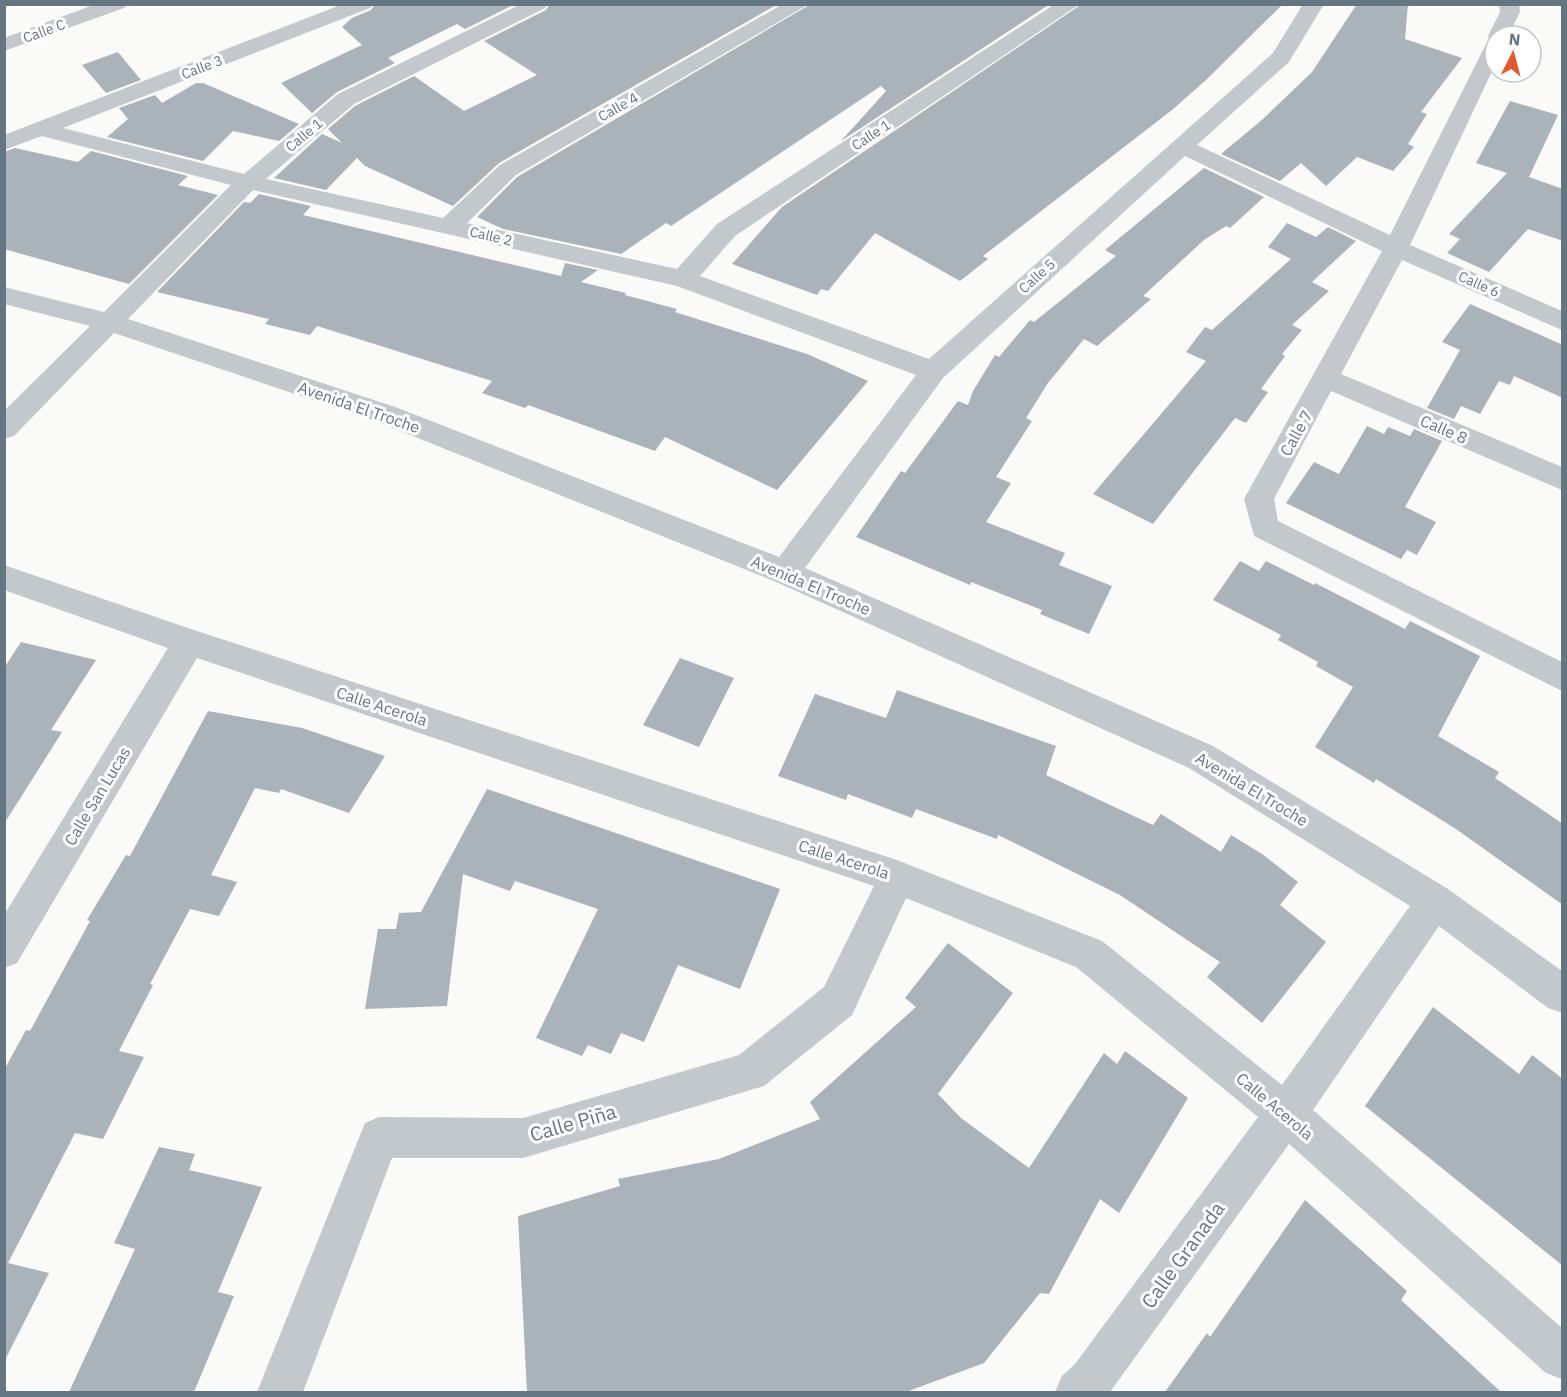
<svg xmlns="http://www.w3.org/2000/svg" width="1567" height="1397" viewBox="0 0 1567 1397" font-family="'IBM Plex Sans',sans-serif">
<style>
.building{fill:#aab3b9}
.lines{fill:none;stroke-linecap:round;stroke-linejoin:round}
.minor{fill:#c3c8cc;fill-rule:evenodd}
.labels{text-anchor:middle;stroke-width:6;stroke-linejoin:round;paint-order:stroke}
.far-street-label{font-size:14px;fill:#657683;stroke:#fff}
.street-label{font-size:16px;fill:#657683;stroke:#fff}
.near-street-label{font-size:20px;fill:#657683;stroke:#fff}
</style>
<rect width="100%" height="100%" fill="#fafaf8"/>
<g class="building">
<polygon points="375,4 515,4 465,29 457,24 388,58 395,63 337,92 312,113 281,83 362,45 342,27 352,18 371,10"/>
<polygon points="550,4 778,4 499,163 453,206 365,166 357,158 326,190 274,178 322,134 342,143 328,129 355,106 414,76 464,111 537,75 484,41 546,10"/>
<polygon points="811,4 1050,4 841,141 886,91 881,86 671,226 666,223 621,254 503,229 477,217 517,177"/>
<polygon points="1082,4 1283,4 1206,80 1172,110 983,256 988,259 960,281 875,233 828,291 821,289 817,295 732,264 782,207"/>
<polygon points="1357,4 1408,4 1405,39 1462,58 1421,112 1427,114 1408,144 1414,147 1393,171 1357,157 1326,186 1301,163 1280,181 1221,154 1263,119 1312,72"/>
<polygon points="118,52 141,80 106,93 82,65"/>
<polygon points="196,83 203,83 299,124 279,141 233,131 203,161 107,137 128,119 119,108 155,95 162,103"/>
<polygon points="1510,101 1558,115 1529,177 1563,189 1563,241 1528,229 1489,272 1447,253 1460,239 1449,234 1507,173 1476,163"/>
<polygon points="15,148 78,162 91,151 188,176 178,185 218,195 129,284 4,249 4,152"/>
<polygon points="1204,168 1264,197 1230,228 1226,226 1204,240 1143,296 1151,299 1097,346 1084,339 1048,383 1026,418 1032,421 996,477 1011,483 986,522 1065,553 1059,565 1112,586 1089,634 1040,614 1042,610 971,582 970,585 856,537 901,471 905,473 958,401 968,405 973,391 995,355 999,357 1030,320 1034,322 1116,256 1105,250"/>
<polygon points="259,194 311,206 303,215 561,276 565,263 598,270 581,282 626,293 625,295 677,309 675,312 807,354 868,381 777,490 665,437 655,451 528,405 525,408 482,393 492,381 317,326 310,335 265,324 269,319 157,292 244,202 250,203"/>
<polygon points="1287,223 1316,237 1328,227 1356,241 1312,282 1329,291 1292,325 1302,330 1282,354 1285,356 1261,389 1268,392 1246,423 1235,418 1153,524 1093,494 1206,361 1186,352 1205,327 1212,330 1291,259 1268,247"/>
<polygon points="1470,304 1563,345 1563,398 1514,376 1510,385 1499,381 1480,414 1461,406 1454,419 1427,408 1460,350 1442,342"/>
<polygon points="1367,426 1384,434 1388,427 1410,436 1414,429 1442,441 1405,507 1436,522 1417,555 1407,550 1401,559 1286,503 1314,462 1339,474"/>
<polygon points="1240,561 1259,571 1266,561 1314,585 1315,583 1405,629 1410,621 1480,656 1438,736 1499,772 1495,778 1563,824 1563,905 1456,829 1376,779 1374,783 1315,747 1353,687 1316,666 1318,662 1278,640 1281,635 1213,600"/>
<polygon points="21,642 96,660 51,730 62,732 4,824 4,668"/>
<polygon points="680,658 734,678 699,747 643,725"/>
<polygon points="897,690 1056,746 1046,775 1153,825 1161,814 1221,852 1231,835 1262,854 1298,882 1280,905 1326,942 1262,1023 1207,977 1220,962 1120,895 998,835 997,839 916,809 912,818 848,794 846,800 778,776 815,694 886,718"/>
<polygon points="208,711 302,728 385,756 349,813 281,789 279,793 255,788 211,875 237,882 219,916 190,909 150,984 153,985 119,1051 144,1057 103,1139 75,1133 8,1263 49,1273 4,1362 4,1070 26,1030 30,1031 90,921 87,920 126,855 130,856"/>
<polygon points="487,789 780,889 740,989 678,965 644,1042 621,1033 611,1054 588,1045 582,1056 536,1038 598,909 515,881 510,891 463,874 447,1006 365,1009 378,929 396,929 399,913 421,912"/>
<polygon points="948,943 1013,993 938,1094 961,1118 1029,1168 1104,1053 1117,1064 1125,1051 1188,1098 1119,1213 1100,1199 1049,1294 1040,1293 984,1363 906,1392 527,1392 518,1216 620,1186 618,1179 719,1159 820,1119 810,1102 916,1007 905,998"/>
<polygon points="1433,1007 1519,1074 1532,1055 1563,1079 1563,1266 1365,1106"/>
<polygon points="159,1147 195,1154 189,1170 262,1187 218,1292 234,1296 194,1392 69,1392 135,1249 114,1243"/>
<polygon points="1305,1200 1407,1291 1401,1300 1501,1392 1165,1392 1207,1333 1210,1337"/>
</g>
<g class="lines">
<g class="minor">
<polygon points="96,4 127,4 124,8 4,51 4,38"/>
<path d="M343 4H373L370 8 63 128 244 174 338 94 521 4H548L545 8 354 104 266 179 443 218 500 165 783 4H809L516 175 467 223 677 269 717 224 1055 4H1080L735 236 700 276 929 359 1273 53 1303 4H1324L1289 62 1197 145 1390 235 1489 38 1488 36 1500 12 1499 4H1519L1520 12 1508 36H1495V65L1410 245 1562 311V330L1402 260 1341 374 1562 467V490L1331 391 1274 499 1278 521 1562 662V691L1254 536 1244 499 1382 251 1185 156 943 378 805 568 1213 746 1448 889 1562 971V1013L1548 1008 1439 926 1313 1110 1562 1328V1379L1546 1373 1289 1144 1110 1392H1055L1062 1376 1075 1364 1258 1117 1076 967 906 898 852 1015 764 1086 523 1158H392L303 1392H257L365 1123 379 1117 523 1118 739 1055 824 987 874 886 197 658 17 963 4 968V915L168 648 4 590V565L191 629 897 860 1102 941 1282 1085 1410 906 1189 768 774 581 378 422 114 333 14 436 4 439V411L90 326 4 304V287L104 312 231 185 42 136 4 150V135ZM253 190 677 286 916 375 779 557 398 408 128 319Z"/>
</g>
</g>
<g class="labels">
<g class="far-street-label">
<text transform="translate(44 31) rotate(-20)" y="5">Calle C</text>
<text transform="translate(202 67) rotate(-21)" y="5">Calle 3</text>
<text transform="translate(618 107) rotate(-30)" y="5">Calle 4</text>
<text transform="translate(304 135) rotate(-40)" y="5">Calle 1</text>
<text transform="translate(871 135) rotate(-33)" y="5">Calle 1</text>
<text transform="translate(491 236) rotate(13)" y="5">Calle 2</text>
<text transform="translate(1037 276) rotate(-42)" y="5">Calle 5</text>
<text transform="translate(1479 284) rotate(24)" y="5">Calle 6</text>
</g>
<g class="street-label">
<text transform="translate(359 407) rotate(19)" y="6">Avenida El Troche</text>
<text transform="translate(1444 429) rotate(23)" y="6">Calle 8</text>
<text transform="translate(1296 433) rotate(-61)" y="6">Calle 7</text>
<text transform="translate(811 585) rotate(23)" y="6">Avenida El Troche</text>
<text transform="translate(382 706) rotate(18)" y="6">Calle Acerola</text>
<text transform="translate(1252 789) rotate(31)" y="6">Avenida El Troche</text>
<text transform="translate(97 796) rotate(-59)" y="6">Calle San Lucas</text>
<text transform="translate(844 859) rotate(18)" y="6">Calle Acerola</text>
<text transform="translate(1275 1106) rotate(40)" y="6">Calle Acerola</text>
</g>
<g class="near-street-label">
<text transform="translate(573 1123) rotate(-16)" y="7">Calle Piña</text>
<text transform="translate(1183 1255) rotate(-54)" y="7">Calle Granada</text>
</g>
</g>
<rect width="1567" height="1397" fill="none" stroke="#657683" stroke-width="12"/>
<g transform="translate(1513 54) rotate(6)"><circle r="28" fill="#ffffff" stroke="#c1c8cd" stroke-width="1.5"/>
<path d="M0-4.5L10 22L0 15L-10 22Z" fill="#e4572e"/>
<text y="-9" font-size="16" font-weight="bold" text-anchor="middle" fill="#657683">N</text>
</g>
</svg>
